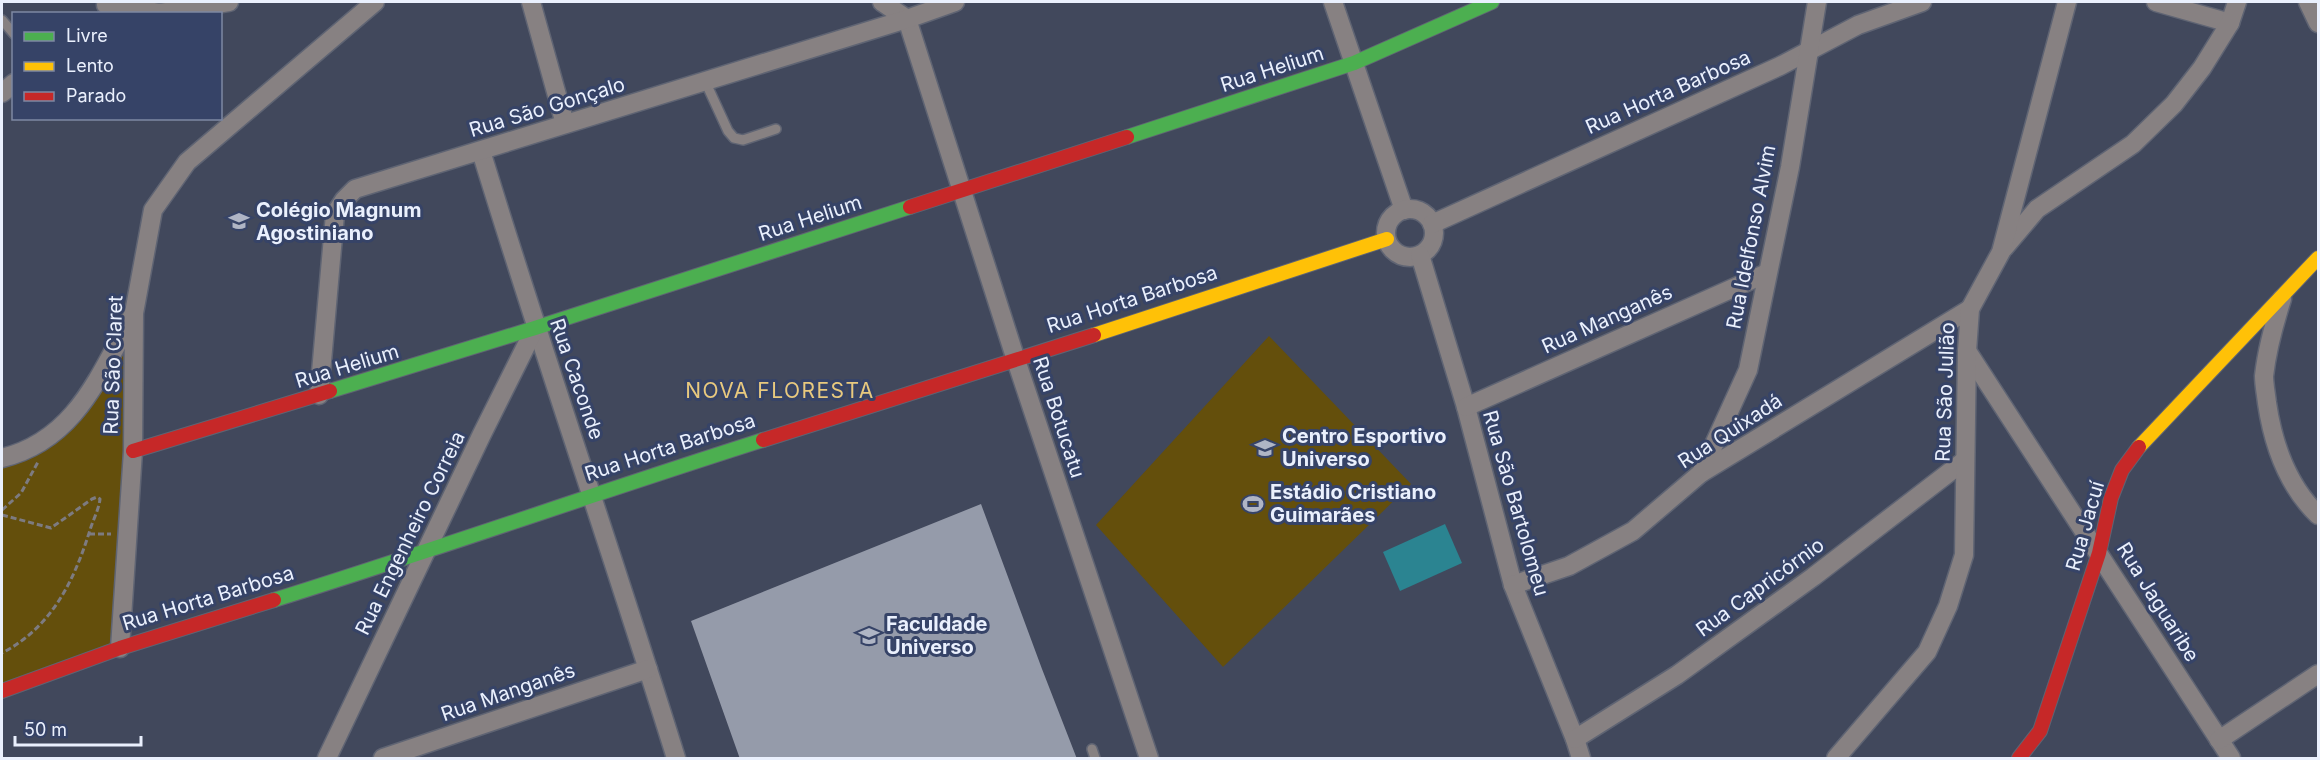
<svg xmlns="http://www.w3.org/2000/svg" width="2320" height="760" viewBox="0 0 2320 760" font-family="Inter,sans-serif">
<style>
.green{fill:#644f0c}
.water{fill:#2b8491}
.building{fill:#959baa}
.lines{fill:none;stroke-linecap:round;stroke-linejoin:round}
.lane-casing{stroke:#5f6473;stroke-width:12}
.street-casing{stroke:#5f6473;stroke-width:21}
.fast-casing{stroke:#5f6473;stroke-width:16}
.slow-casing{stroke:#5f6473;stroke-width:16}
.jam-casing{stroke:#5f6473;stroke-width:16}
.path{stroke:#7d7b81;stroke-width:3;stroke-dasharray:6 3;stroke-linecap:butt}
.lane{stroke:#878182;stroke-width:9}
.street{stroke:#878182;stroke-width:18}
.fast{stroke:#4caf50;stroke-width:14}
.slow{stroke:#ffc107;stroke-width:14}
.jam{stroke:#c62828;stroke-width:14}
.labels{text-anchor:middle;stroke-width:6;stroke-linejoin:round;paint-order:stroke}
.street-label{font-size:20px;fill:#eaf0fd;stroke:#364367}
.poi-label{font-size:20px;font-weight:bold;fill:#eaf0fd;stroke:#364367;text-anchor:start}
.neighbourhood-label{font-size:21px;letter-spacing:1.5px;fill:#e8c97e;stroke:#364367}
</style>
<rect width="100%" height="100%" fill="#41485c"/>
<g class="green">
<polygon points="1269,336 1411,484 1223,667 1096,525"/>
<polygon points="116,353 129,359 114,650 2,687 2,459 45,442"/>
</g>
<polygon class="water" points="1445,524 1462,563 1400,591 1383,552"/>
<polygon class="building" points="981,504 1042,669 1077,759 740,759 691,621"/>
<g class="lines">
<g class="lane-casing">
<g id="lane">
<polyline points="2,20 14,34"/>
<polyline points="705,81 728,131 734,138 743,140 776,129"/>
<polyline points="1092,749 1095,758"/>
</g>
</g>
<g class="street-casing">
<g id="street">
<polyline points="531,2 565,124"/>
<polyline points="882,2 907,19"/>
<polyline points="1333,2 1404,210"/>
<polyline points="2156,2 2230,23"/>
<polyline points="2308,2 2318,23"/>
<polyline points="106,5 160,13 229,2"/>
<polyline points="907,19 1016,360 1149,758"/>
<polyline points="2,93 14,83"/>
<path d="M481 151C543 354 613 555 676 758"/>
<circle cx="1410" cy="233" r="24"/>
<polyline points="1432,224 1780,66 1858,25 1922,2"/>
<polyline points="2004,248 2037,209 2133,144 2174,104 2202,68 2230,23 2237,2"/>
<polyline points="1420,255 1466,407 1513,585 1575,739 1581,758"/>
<path d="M2282 299C2274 324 2267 349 2264 376 2264 384 2266 394 2267 403 2273 444 2288 486 2318 515"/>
<polyline points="1967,351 2231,758"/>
<polyline points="319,395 335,214 344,200 355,189 907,19 955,2"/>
<polyline points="1466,407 1767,273"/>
<path d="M2 458C76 440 99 375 133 315"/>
<polyline points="1701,473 1748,370 1790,167 1817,2"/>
<polyline points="1513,585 1569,566 1633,531 1701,473 1970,309"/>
<polyline points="120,648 133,451 134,313 153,210 187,162 375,2"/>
<polyline points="1575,739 1677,675 1813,577 1964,461"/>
<polyline points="2219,740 2318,674"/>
<polyline points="327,758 482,434 535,328"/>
<polyline points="383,758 648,669"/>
<polyline points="1836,758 1927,652 1948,606 1964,555 1967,351 1970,309 2001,252 2067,2"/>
</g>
</g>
<g class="fast-casing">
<g id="fast">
<polyline points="1127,137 1354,63 1492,2"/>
<polyline points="330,391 535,328 910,207"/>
<path d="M274 600C438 549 599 492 763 440"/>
</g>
</g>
<g class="slow-casing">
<g id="slow">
<polyline points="1094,335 1387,239"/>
<polyline points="2139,447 2318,258"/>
</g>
</g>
<g class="jam-casing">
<g id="jam">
<polyline points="910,207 1127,137"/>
<polyline points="763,440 1094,335"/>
<polyline points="133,451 330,391"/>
<polyline points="2,691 120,648 274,600"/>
<polyline points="2019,758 2040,731 2099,553 2111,498 2122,470 2139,447"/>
</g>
</g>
<g class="path">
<polyline points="2,510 21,493 38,462"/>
<path d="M2 515 51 528 92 499 97 497 100 499C99 509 93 520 90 530 74 581 52 627 2 653"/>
<polyline points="89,534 111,534"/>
</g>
<use href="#lane" class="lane"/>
<use href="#street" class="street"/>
<use href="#fast" class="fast"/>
<use href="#slow" class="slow"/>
<use href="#jam" class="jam"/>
</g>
<defs>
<g id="school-bare" transform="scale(1.62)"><path d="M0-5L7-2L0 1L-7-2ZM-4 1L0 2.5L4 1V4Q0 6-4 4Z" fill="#afb5c5" stroke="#364367" stroke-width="2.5" paint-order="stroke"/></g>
<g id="university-bare" transform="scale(1.62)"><path d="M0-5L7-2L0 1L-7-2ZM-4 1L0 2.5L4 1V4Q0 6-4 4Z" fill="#afb5c5" stroke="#364367" stroke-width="2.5" paint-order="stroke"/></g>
<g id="stadium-bare" transform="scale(1.62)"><path d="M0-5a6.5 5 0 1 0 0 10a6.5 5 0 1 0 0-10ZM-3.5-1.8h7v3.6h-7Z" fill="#afb5c5" stroke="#364367" stroke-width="2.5" paint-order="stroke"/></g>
</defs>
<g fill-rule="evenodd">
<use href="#school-bare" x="239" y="221"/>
<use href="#university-bare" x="1265" y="448"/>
<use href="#stadium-bare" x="1253" y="504"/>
<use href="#university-bare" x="869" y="636"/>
</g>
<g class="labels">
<g class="street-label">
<text transform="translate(1272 69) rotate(-18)" y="7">Rua Helium</text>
<text transform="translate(1668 92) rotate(-24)" y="7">Rua Horta Barbosa</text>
<text transform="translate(547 107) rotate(-17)" y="7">Rua São Gonçalo</text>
<text transform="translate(810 218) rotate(-18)" y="7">Rua Helium</text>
<text transform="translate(1751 237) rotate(-79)" y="7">Rua Idelfonso Alvim</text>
<text transform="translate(1132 299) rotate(-18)" y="7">Rua Horta Barbosa</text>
<text transform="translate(1607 319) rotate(-24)" y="7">Rua Manganês</text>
<text transform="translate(113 365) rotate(-88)" y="7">Rua São Claret</text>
<text transform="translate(347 366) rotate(-17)" y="7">Rua Helium</text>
<text transform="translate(577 379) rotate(71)" y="7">Rua Caconde</text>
<text transform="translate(1945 392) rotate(-88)" y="7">Rua São Julião</text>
<text transform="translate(1059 417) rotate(72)" y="7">Rua Botucatu</text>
<text transform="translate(1730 431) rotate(-33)" y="7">Rua Quixadá</text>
<text transform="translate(670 447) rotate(-18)" y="7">Rua Horta Barbosa</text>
<text transform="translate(1516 503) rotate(74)" y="7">Rua São Bartolomeu</text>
<text transform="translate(2085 526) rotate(-74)" y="7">Rua Jacuí</text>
<text transform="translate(410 533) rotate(-64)" y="7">Rua Engenheiro Correia</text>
<text transform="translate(1760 587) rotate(-36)" y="7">Rua Capricórnio</text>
<text transform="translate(208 598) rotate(-17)" y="7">Rua Horta Barbosa</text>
<text transform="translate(2158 602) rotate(58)" y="7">Rua Jaguaribe</text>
<text transform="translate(508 692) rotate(-19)" y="7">Rua Manganês</text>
</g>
<g class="poi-label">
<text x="256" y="217">Colégio Magnum<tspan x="256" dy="23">Agostiniano</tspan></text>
<text x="1282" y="443">Centro Esportivo<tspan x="1282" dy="23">Universo</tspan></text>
<text x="1270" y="499">Estádio Cristiano<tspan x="1270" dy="23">Guimarães</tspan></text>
<text x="886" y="631">Faculdade<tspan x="886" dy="23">Universo</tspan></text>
</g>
<g class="neighbourhood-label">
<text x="780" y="398">NOVA FLORESTA</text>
</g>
</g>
<rect width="2320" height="760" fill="none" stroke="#eaf0fd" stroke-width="6"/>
<rect x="12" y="12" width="210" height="108" fill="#364367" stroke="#7e88a3" stroke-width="1.5"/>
<rect x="24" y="32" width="30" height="9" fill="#4caf50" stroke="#7e88a3" stroke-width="1.5"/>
<text x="66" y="42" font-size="18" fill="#eaf0fd">Livre</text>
<rect x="24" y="62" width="30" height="9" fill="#ffc107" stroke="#7e88a3" stroke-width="1.5"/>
<text x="66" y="72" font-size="18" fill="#eaf0fd">Lento</text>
<rect x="24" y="92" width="30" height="9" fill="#c62828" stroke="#7e88a3" stroke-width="1.5"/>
<text x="66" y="102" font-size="18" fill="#eaf0fd">Parado</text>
<path d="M15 736v9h126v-9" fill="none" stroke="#eaf0fd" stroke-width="3"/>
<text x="24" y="736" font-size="18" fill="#eaf0fd" stroke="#364367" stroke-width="4.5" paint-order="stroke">50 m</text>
</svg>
